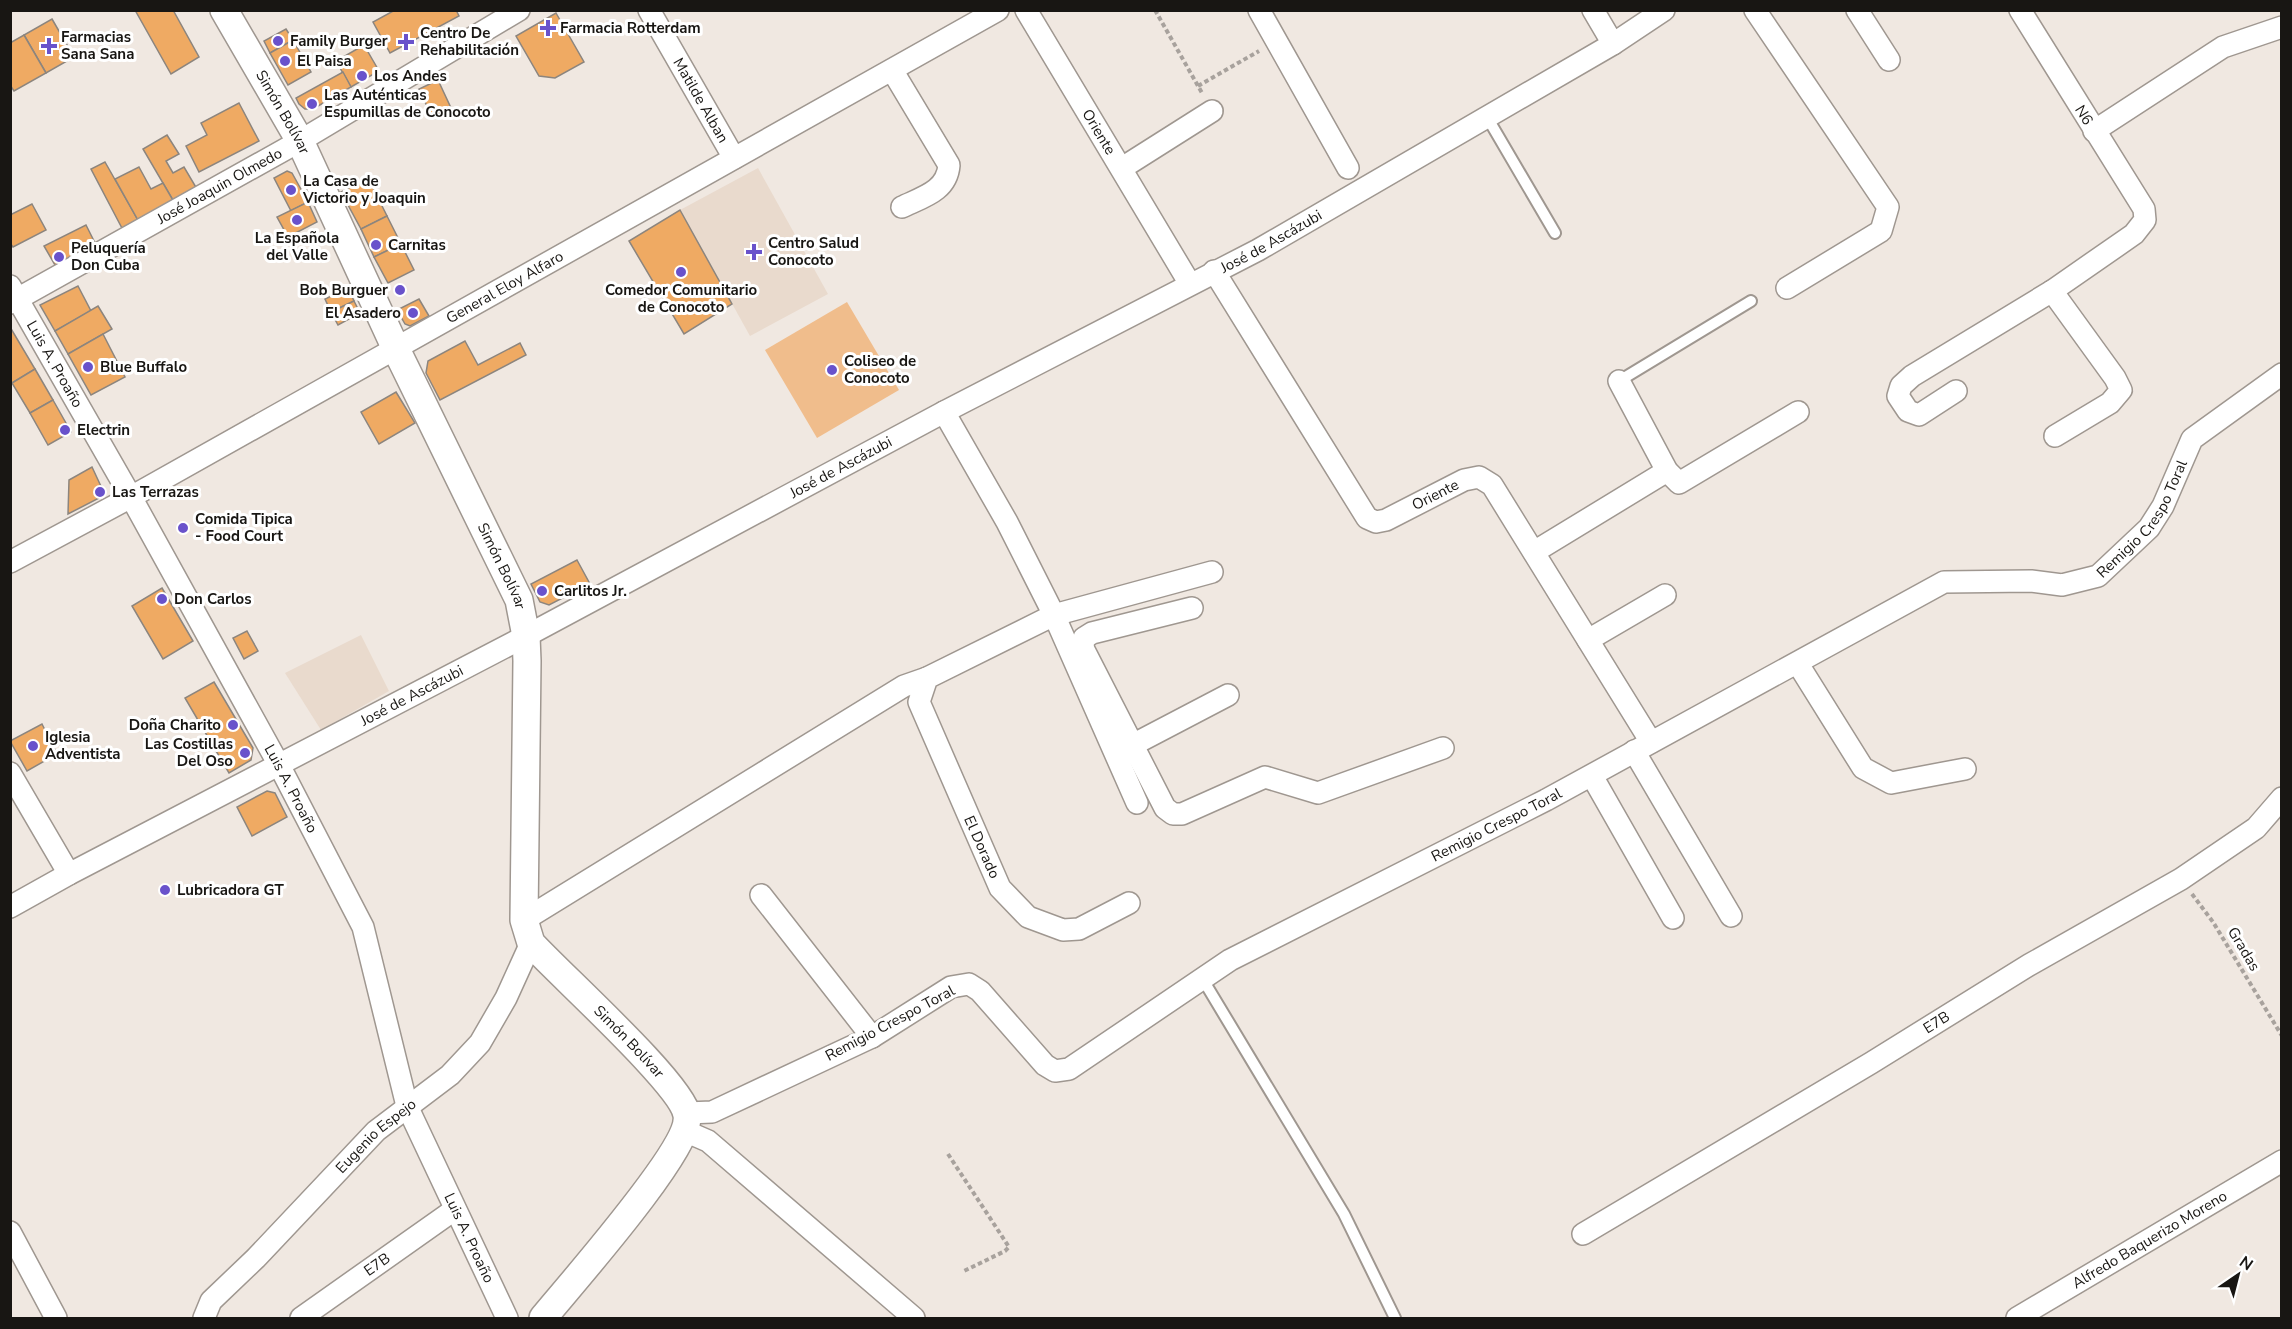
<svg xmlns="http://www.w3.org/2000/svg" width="2292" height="1329" viewBox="0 0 2292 1329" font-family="'Nunito Sans',sans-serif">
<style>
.built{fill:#e9dacd}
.green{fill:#f0bd8c}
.building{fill:#efaa63;stroke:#8c857e;stroke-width:1.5}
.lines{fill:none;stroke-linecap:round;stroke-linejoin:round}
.service-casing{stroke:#9f9790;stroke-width:14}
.minor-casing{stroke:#9f9790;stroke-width:24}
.tertiary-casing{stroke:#9f9790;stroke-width:30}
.path{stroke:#a8a29d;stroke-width:4;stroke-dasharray:4.5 3;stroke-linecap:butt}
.service{stroke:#fff;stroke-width:10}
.minor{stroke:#fff;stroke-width:21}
.tertiary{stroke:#fff;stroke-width:27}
.poi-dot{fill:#6952cb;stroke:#fff;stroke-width:2}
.labels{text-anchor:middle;stroke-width:6;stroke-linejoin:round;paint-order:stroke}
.poi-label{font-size:15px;font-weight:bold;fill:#181613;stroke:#fff;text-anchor:start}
.street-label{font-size:15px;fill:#181613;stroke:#fff}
</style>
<rect width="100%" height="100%" fill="#f0e8e1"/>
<g class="built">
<polygon points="758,168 828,294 750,336 680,210"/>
<polygon points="361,635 389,691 321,730 285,673"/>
</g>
<polygon class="green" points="847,302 899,390 817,438 765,350"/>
<g class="building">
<polygon points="135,10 173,10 199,57 171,74"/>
<polygon points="395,10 456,10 459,16 390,53 373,22"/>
<polygon points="556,13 584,62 555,78 539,76 516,36"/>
<polygon points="52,19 74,57 46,73 24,35"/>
<polygon points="286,29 293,40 270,53 264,41"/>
<polygon points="24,35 46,73 14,91 10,85 10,43"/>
<polygon points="293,40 311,72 288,85 270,53"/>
<polygon points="364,45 379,71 351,87 336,61"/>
<polygon points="343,72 351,87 313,109 305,109 299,104 296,98"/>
<polygon points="438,80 451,108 432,117 419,89"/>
<polygon points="239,103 259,141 199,172 186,146 207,135 201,123"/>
<polygon points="167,135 179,154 166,161 173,173 184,167 197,189 174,202 143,149"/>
<polygon points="105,162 139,222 124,232 91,169"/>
<polygon points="139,167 151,189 163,183 174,202 139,222 115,179"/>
<polygon points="287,171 292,173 308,202 291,211 274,178"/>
<polygon points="368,178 387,216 361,229 341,192"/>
<polygon points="308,202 317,222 288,237 277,217"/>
<polygon points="32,204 46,230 13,247 10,243 10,215"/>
<polygon points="680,210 732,304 684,334 629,241"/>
<polygon points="387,216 401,244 374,257 361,229"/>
<polygon points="86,225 96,245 55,265 44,246"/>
<polygon points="401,244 414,270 388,283 374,257"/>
<polygon points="78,286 91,311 55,331 40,305"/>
<polygon points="348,288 354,301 331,312 325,299"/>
<polygon points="419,299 429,316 410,326 405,324 397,310"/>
<polygon points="354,301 360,313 338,325 331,312"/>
<polygon points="98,306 112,329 68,354 55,331"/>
<polygon points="10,327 35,369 12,383 10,381"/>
<polygon points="103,334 125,377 91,395 68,354"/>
<polygon points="465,341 478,365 520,343 526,355 440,400 426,373 428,361"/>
<polygon points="35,369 53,400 30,413 12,383"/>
<polygon points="396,392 415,423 379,444 361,412"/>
<polygon points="53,400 71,432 48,445 30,413"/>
<polygon points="92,467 105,495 68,514 69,480"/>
<polygon points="577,560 590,584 549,605 540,602 531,584"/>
<polygon points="162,588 193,641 163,659 132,606"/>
<polygon points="247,631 258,651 244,659 233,638"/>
<polygon points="214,682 253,748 251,760 229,773 185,698"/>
<polygon points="42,724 55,750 46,755 48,759 27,771 10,741"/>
<polygon points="267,791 275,793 287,817 252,836 237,807"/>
</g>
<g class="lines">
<g class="service-casing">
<g id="service">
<polyline points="1487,117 1555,233"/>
<polyline points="1619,381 1751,301"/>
<polyline points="1202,978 1344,1214 1395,1318"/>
</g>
</g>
<g class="minor-casing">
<g id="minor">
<path id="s1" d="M649 10 734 158"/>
<path id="s2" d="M1026 10 1190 284"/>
<polyline points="1259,10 1348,168"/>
<polyline points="1593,10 1613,44"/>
<polyline points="1755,10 1888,207 1881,231 1787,288"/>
<polyline points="1857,10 1889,60"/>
<path d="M892 70 949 165C947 191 923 197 902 207"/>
<polyline points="2094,131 2223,47 2282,27"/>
<polyline points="1122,168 1212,111"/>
<path id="s3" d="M1214 271 1367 518 1376 522 1386 520 1464 480 1479 477 1492 485 1651 742"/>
<path id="s4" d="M10 286 131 497 279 765 363 927 407 1106 507 1318"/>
<polyline points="2052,291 2115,378 2121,390 2110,403 2055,436"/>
<path id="s5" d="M10 303 300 141 519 10"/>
<polyline points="1619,381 1667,471 1679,483 1798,412"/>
<polyline points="1956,391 1919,415 1908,411 1898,396 1901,386 1912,376 2052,291 2134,234 2145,220 2144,209 2020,10"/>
<polyline points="944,412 1007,522 1054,615 1137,803"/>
<polyline points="1534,552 1667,471"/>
<path id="s6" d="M10 562 131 497 998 10"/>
<polyline points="1192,608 1092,633 1084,638 1083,648 1165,808 1173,814 1182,814 1265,777 1318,793 1443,748"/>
<polyline points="1588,640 1665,595"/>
<polyline points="1798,664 1863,768 1891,783 1965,769"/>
<polyline points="1121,751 1228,695"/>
<polyline points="1634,751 1731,916"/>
<polyline points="10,773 69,874"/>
<polyline points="1592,776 1673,918"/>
<polyline points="761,895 872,1037"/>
<polyline points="1129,903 1079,929 1063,930 1028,917 1000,888 919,702 927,678 1054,615 1212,572"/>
<path id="s7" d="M10 907 69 874 526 636 944 412 1258 250 1613 44 1664 10"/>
<polyline points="524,920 904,686 927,678"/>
<path id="s8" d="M687 1113 712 1112 872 1037 951 987 969 984 980 991 1045 1065 1055 1071 1069 1069 1230 960 1546 800 1944 582 2031 581 2062 585 2098 576 2149 528 2163 506 2192 439 2282 374"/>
<polyline points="685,1131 708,1141 914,1318"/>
<polyline points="10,1232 56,1318"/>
<path id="s9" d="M1583 1234 1871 1063 2029 965 2181 879 2256 828 2282 798"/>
<path id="s10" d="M204 1318 211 1301 256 1258 376 1131 450 1075 480 1043 506 998 531 943"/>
<path id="s11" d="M301 1318 454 1210"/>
<path id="s12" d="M2017 1318 2282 1161"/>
</g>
</g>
<g class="tertiary-casing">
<g id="tertiary">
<path id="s13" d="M224 10 300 141 396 349 519 600 526 636 527 661 524 920 531 943C559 974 682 1084 687 1115 692 1148 569 1286 543 1318"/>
</g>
</g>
<g class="path">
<polyline points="1155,10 1202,93"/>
<polyline points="1198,86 1259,51"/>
<polyline points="2192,894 2213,922 2282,1036"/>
<polyline points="948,1154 1009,1247 1005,1251 962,1272"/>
</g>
<use href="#service" class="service"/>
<use href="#minor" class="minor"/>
<use href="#tertiary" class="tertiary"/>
</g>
<g class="poi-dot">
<path d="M545 19h6v6h6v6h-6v6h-6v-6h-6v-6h6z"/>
<circle cx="278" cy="41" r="6"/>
<path d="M403 33h6v6h6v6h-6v6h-6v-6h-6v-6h6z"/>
<path d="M46 37h6v6h6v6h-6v6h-6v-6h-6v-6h6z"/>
<circle cx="285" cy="61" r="6"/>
<circle cx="362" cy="76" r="6"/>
<circle cx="312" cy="104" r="6"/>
<circle cx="291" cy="190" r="6"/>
<circle cx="297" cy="220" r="6"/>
<circle cx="376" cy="245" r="6"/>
<path d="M751 243h6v6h6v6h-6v6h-6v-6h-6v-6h6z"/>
<circle cx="59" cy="257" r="6"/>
<circle cx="681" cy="272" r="6"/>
<circle cx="400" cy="290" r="6"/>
<circle cx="413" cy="313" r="6"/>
<circle cx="88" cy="367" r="6"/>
<circle cx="832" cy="370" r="6"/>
<circle cx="65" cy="430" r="6"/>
<circle cx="100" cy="492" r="6"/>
<circle cx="183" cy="528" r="6"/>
<circle cx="542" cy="591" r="6"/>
<circle cx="162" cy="599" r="6"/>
<circle cx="233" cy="725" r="6"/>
<circle cx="33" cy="746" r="6"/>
<circle cx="245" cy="753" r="6"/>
<circle cx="165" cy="890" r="6"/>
</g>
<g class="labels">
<g class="poi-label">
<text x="560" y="33">Farmacia Rotterdam</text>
<text x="420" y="38">Centro De<tspan x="420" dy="17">Rehabilitación</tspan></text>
<text x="61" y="42">Farmacias<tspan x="61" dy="17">Sana Sana</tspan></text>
<text x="290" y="46">Family Burger</text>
<text x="297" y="66">El Paisa</text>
<text x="374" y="81">Los Andes</text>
<text x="324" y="100">Las Auténticas<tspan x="324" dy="17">Espumillas de Conocoto</tspan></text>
<text x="303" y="186">La Casa de<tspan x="303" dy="17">Victorio y Joaquin</tspan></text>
<text x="297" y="243" text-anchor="middle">La Española<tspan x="297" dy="17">del Valle</tspan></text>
<text x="768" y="248">Centro Salud<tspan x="768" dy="17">Conocoto</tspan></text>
<text x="388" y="250">Carnitas</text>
<text x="71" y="253">Peluquería<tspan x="71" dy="17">Don Cuba</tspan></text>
<text x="388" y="295" text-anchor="end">Bob Burguer</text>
<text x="681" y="295" text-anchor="middle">Comedor Comunitario<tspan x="681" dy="17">de Conocoto</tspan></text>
<text x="401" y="318" text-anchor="end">El Asadero</text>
<text x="844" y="366">Coliseo de<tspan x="844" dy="17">Conocoto</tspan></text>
<text x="100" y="372">Blue Buffalo</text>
<text x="77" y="435">Electrin</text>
<text x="112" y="497">Las Terrazas</text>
<text x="195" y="524">Comida Tipica<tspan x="195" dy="17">- Food Court</tspan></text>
<text x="554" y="596">Carlitos Jr.</text>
<text x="174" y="604">Don Carlos</text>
<text x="221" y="730" text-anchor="end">Doña Charito</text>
<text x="45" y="742">Iglesia<tspan x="45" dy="17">Adventista</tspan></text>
<text x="233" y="749" text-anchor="end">Las Costillas<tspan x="233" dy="17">Del Oso</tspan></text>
<text x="177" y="895">Lubricadora GT</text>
</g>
<g class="street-label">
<text dy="5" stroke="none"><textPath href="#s1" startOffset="104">Matilde Alban</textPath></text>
<text dy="5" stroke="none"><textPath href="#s13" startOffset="118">Simón Bolívar</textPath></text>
<text transform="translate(2084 115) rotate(58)" y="5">N6</text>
<text dy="5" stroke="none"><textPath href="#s2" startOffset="142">Oriente</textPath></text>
<text dy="5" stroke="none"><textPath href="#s5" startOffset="240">José Joaquin Olmedo</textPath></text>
<text dy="5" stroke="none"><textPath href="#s7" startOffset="1426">José de Ascázubi</textPath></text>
<text dy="5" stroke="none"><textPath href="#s6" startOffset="566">General Eloy Alfaro</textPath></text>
<text dy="5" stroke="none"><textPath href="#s4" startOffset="90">Luis A. Proaño</textPath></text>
<text dy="5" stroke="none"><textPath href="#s7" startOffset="940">José de Ascázubi</textPath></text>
<text dy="5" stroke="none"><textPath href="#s3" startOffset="366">Oriente</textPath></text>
<text dy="5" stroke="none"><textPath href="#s8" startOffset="1682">Remigio Crespo Toral</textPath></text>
<text dy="5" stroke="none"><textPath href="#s13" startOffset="622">Simón Bolívar</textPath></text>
<text dy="5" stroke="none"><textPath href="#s7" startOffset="454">José de Ascázubi</textPath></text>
<text dy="5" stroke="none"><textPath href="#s4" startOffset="576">Luis A. Proaño</textPath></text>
<text dy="5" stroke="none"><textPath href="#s8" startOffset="944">Remigio Crespo Toral</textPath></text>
<text transform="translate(982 847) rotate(66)" y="5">El Dorado</text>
<text transform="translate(2244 949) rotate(59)" y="5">Gradas</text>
<text dy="5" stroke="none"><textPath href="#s9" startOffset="412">E7B</textPath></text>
<text transform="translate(890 1023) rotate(-28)" y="5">Remigio Crespo Toral</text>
<text dy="5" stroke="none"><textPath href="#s13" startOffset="1144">Simón Bolívar</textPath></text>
<text dy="5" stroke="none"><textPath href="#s10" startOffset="252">Eugenio Espejo</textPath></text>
<text dy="5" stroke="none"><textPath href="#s4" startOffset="1062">Luis A. Proaño</textPath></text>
<text dy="5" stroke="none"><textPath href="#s12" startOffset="154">Alfredo Baquerizo Moreno</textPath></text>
<text dy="5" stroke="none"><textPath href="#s11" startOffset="93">E7B</textPath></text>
</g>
</g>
<rect width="2292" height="1329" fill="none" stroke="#181613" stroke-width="24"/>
<g transform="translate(2238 1275) rotate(35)" stroke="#ffffff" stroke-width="4.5" paint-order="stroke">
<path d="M0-4.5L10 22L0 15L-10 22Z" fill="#181613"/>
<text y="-9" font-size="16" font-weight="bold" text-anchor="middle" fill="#181613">N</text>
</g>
</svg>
